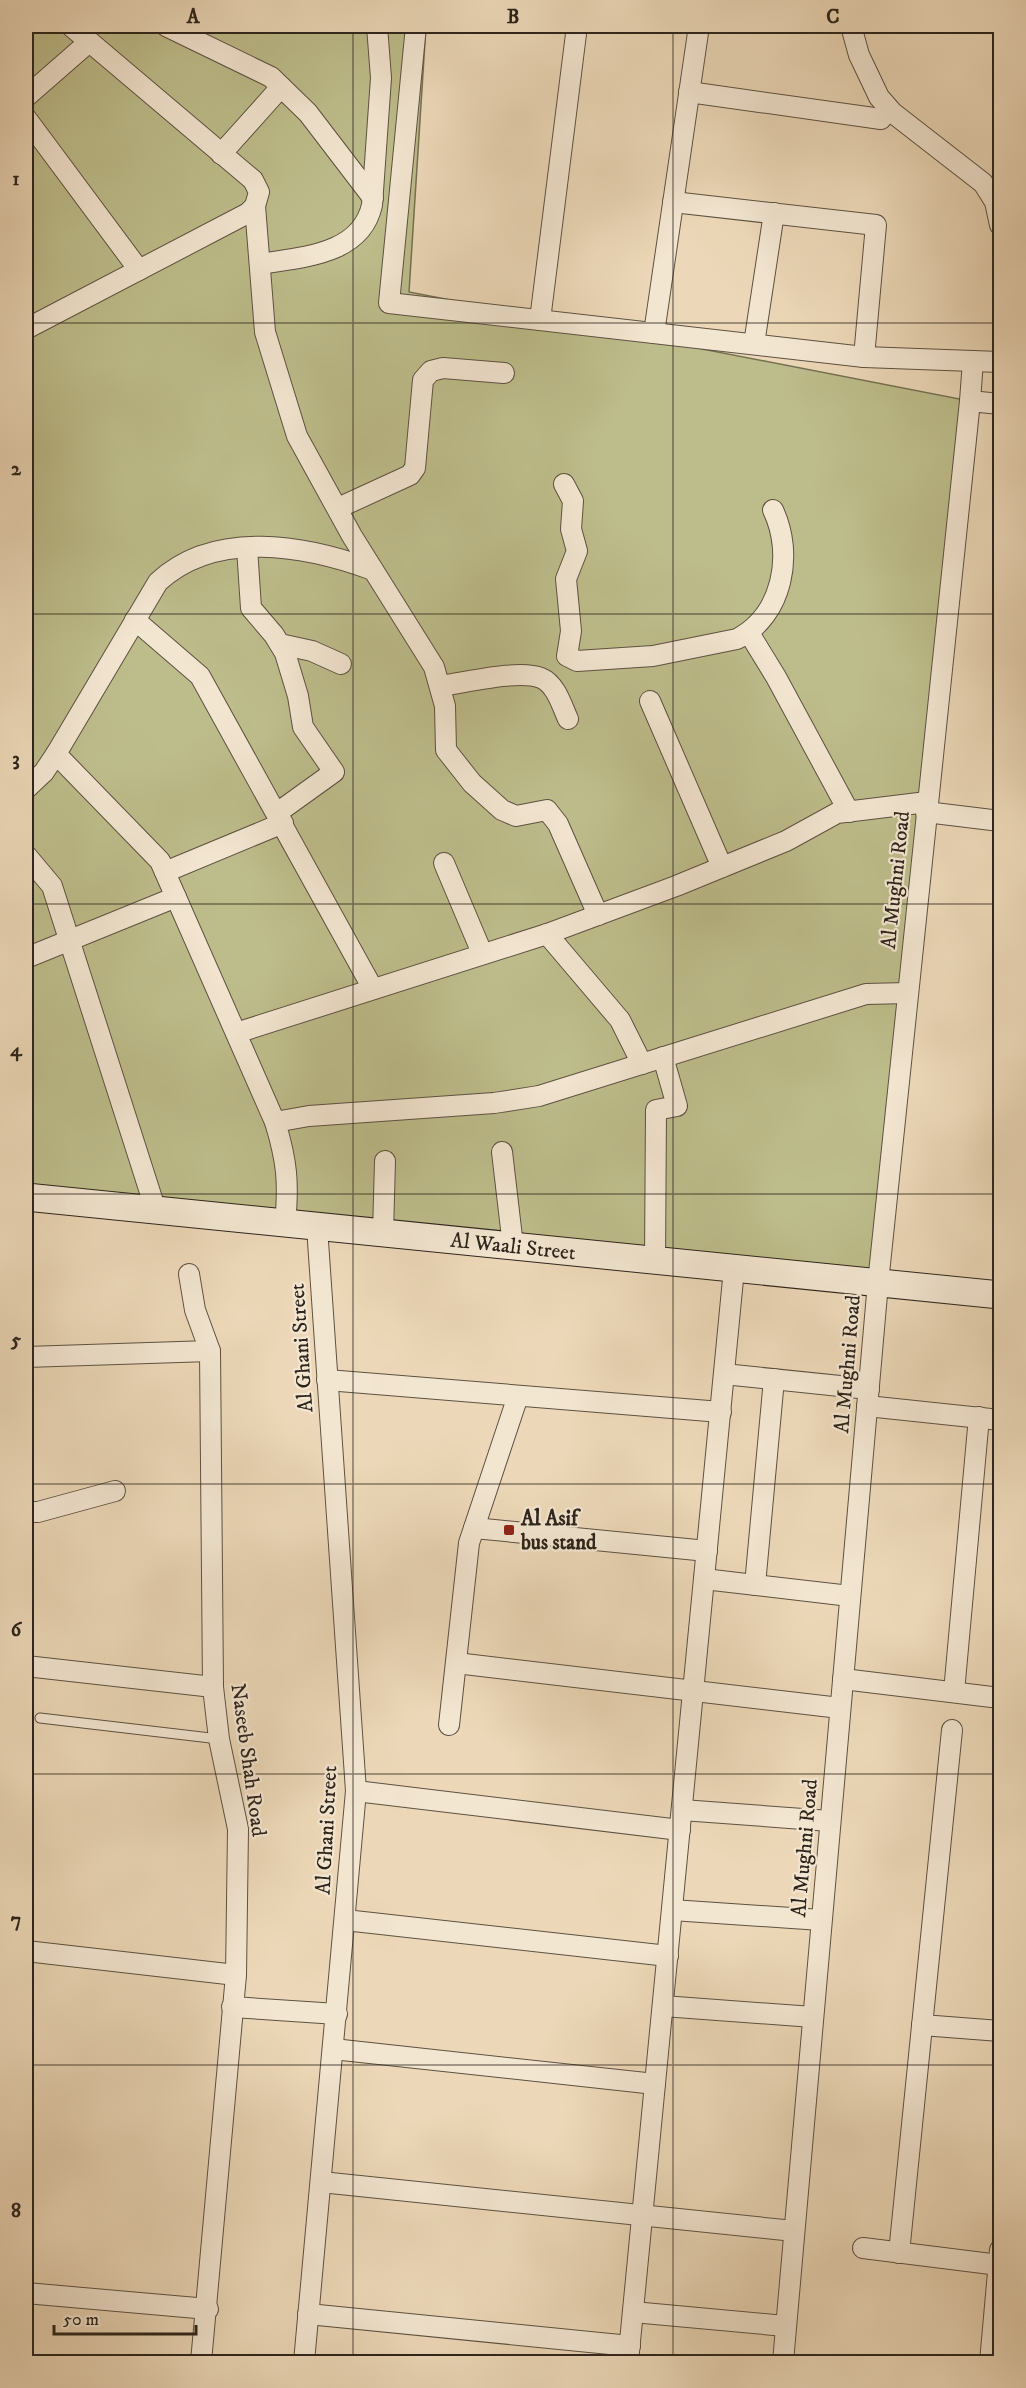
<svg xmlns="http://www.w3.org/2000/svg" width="1026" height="2388" viewBox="0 0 1026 2388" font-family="'IM FELL DW Pica',serif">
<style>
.green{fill:#bdbd8b;stroke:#757053;stroke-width:1.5}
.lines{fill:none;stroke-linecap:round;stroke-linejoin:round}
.lane-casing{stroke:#5d5142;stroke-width:11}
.street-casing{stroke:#5d5142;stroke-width:22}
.secondary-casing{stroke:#2d241b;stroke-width:29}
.lane{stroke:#f3e6d1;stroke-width:9}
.street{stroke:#f3e6d1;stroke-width:20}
.secondary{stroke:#f3e6d1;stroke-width:27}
.grid{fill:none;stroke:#2d241b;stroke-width:1.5;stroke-opacity:0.55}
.poi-dot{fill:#8f2418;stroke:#f3e6d1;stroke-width:2}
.labels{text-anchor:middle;stroke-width:4.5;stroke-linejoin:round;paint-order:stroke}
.street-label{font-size:21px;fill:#2d241b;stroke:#f3e6d1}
.poi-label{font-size:21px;font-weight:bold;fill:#2d241b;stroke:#f3e6d1;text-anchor:start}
.neatline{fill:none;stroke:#2d241b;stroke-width:2}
.grid-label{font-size:20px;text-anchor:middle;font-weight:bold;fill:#2d241b}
</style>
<rect width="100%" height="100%" fill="#ecd8b8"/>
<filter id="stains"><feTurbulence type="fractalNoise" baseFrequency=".00333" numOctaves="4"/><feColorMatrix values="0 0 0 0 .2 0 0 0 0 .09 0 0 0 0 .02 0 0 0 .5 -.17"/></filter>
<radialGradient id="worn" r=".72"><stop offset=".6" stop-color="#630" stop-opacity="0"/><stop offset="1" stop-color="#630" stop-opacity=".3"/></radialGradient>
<polygon class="green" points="26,26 426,26 409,292 970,401 878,1283 26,1198"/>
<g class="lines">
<g class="lane-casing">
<polyline id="lane" points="40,1718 219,1739"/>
</g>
<g class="street-casing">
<g id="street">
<polyline points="166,26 271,77 308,113 373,198"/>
<polyline points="416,26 389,303 864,357 1000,362"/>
<polyline points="851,26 859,55 879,97 893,113 983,183 995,202 1000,225"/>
<polyline points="689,92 881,119"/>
<polyline points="26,97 89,42"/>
<polyline points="26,118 139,270"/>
<polyline points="221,154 281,87"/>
<polyline points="673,202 876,225 864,357"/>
<polyline points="255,206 265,332 297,436 352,536 434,667 445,706 446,750 472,783 502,810 516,816 547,810 558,824 598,915"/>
<path d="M260 264C302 257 361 255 372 205L381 78 377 26"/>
<polyline points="540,320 577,26"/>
<polyline points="26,329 248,213 255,206 259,192 253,180 71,26"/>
<polyline points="654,333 699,26"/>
<polyline points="754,344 774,213"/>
<polyline points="970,401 973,361"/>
<path d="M564 484 573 501 571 529 577 551 566 579 571 631 567 656 577 661 653 656 737 639C783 615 794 554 773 510"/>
<polyline points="338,508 410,475 415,468 423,380 431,371 443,368 504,373"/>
<polyline points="247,548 251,608 274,635 285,653 298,696 303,727 334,772 277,813"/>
<polyline points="135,620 200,676 373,989"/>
<polyline points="749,633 776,677 849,812"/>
<polyline points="280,644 312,651 341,664"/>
<path d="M440 686C465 683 518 669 541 678 556 684 562 706 568 719"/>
<polyline points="650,701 722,867"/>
<path d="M56 754 160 861 275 1122C287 1161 289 1183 285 1224"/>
<path d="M26 789 44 772 56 754 158 582C215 529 305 545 373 570"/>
<polyline points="926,812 1000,821"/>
<polyline points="26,855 52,886 156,1211"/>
<polyline points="444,863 482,953"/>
<polyline points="165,872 283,823"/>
<polyline points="547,934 620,1020 642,1064"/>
<polyline points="26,958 176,897"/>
<polyline points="236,1033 547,934 676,886 786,841 837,813 927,802"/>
<polyline points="275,1122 309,1116 494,1103 539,1096 866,994 908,993"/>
<polyline points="502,1152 513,1246"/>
<polyline points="383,1233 385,1161"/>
<polyline points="655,1261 656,1110 677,1106 663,1057"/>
<polyline points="189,1274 195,1310 210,1351 213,1687 219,1739 238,1829 236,1975 201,2362"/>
<polyline points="26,1357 210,1351"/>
<polyline points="724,1374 869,1389"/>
<polyline points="327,1380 721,1412"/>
<polyline points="867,1406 1000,1420"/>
<polyline points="26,1512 38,1512 115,1491"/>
<polyline points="474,1528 707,1551"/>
<polyline points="704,1579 850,1596"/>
<polyline points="755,1585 774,1379"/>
<polyline points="456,1663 840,1708"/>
<polyline points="26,1666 213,1687"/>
<polyline points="843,1679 1000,1698"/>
<polyline points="954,1692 979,1417"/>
<polyline points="449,1725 469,1543 518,1396"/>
<polyline points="356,1791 680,1830"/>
<polyline points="682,1810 830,1821"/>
<polyline points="672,1910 821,1920"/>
<polyline points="345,1920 668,1956"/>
<polyline points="26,1951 236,1975"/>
<polyline points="663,2006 813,2017"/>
<polyline points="232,2007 337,2014"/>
<polyline points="922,2025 1000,2031"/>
<polyline points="333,2049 655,2084"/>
<polyline points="321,2182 794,2231"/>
<polyline points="863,2248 999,2265"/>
<polyline points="899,2253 952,1730"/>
<polyline points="26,2293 208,2309"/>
<polyline points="633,2312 785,2326"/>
<polyline points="308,2314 630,2346"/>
<polyline points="304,2362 356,1791 317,1227"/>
<polyline points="628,2362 734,1269"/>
<polyline points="783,2362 878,1283 970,401 1000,404"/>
<polyline points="990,2362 1000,2250"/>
</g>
</g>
<g class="secondary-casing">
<polyline id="secondary" points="26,1197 1000,1295"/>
</g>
<use href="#lane" class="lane"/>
<use href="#street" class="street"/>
<use href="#secondary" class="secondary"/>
</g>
<path class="grid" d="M353 26V2362M673 26V2362M26 323H1000M26 614H1000M26 904H1000M26 1194H1000M26 1484H1000M26 1774H1000M26 2065H1000"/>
<rect class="poi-dot" x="503" y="1524" width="12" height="12" rx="3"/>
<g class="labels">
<g class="street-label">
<text transform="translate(895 880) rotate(-84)" y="7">Al Mughni Road</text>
<text transform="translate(513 1246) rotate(6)" y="7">Al Waali Street</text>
<text transform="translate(301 1348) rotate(-94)" y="7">Al Ghani Street</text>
<text transform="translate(847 1364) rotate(-85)" y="7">Al Mughni Road</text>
<text transform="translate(249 1760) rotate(82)" y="7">Naseeb Shah Road</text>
<text transform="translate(326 1830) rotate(-87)" y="7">Al Ghani Street</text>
<text transform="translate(804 1848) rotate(-85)" y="7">Al Mughni Road</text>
</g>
<g class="poi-label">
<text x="521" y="1525">Al Asif<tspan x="521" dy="24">bus stand</tspan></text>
</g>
</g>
<rect width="1026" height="2388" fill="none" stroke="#ecd8b8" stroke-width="66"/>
<path d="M54 2325v9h142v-9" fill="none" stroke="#2d241b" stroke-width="3"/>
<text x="63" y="2325" font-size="18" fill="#2d241b" stroke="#f3e6d1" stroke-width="4.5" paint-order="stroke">50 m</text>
<rect x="33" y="33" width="960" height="2322" class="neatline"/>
<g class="grid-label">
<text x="193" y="23">A</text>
<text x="513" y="23">B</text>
<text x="833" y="23">C</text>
<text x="16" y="185">1</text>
<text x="16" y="475">2</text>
<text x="16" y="765">3</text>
<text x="16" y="1056">4</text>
<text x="16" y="1346">5</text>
<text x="16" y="1636">6</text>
<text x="16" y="1926">7</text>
<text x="16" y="2217">8</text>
</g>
<rect width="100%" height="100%" filter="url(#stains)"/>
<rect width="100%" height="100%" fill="url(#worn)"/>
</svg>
